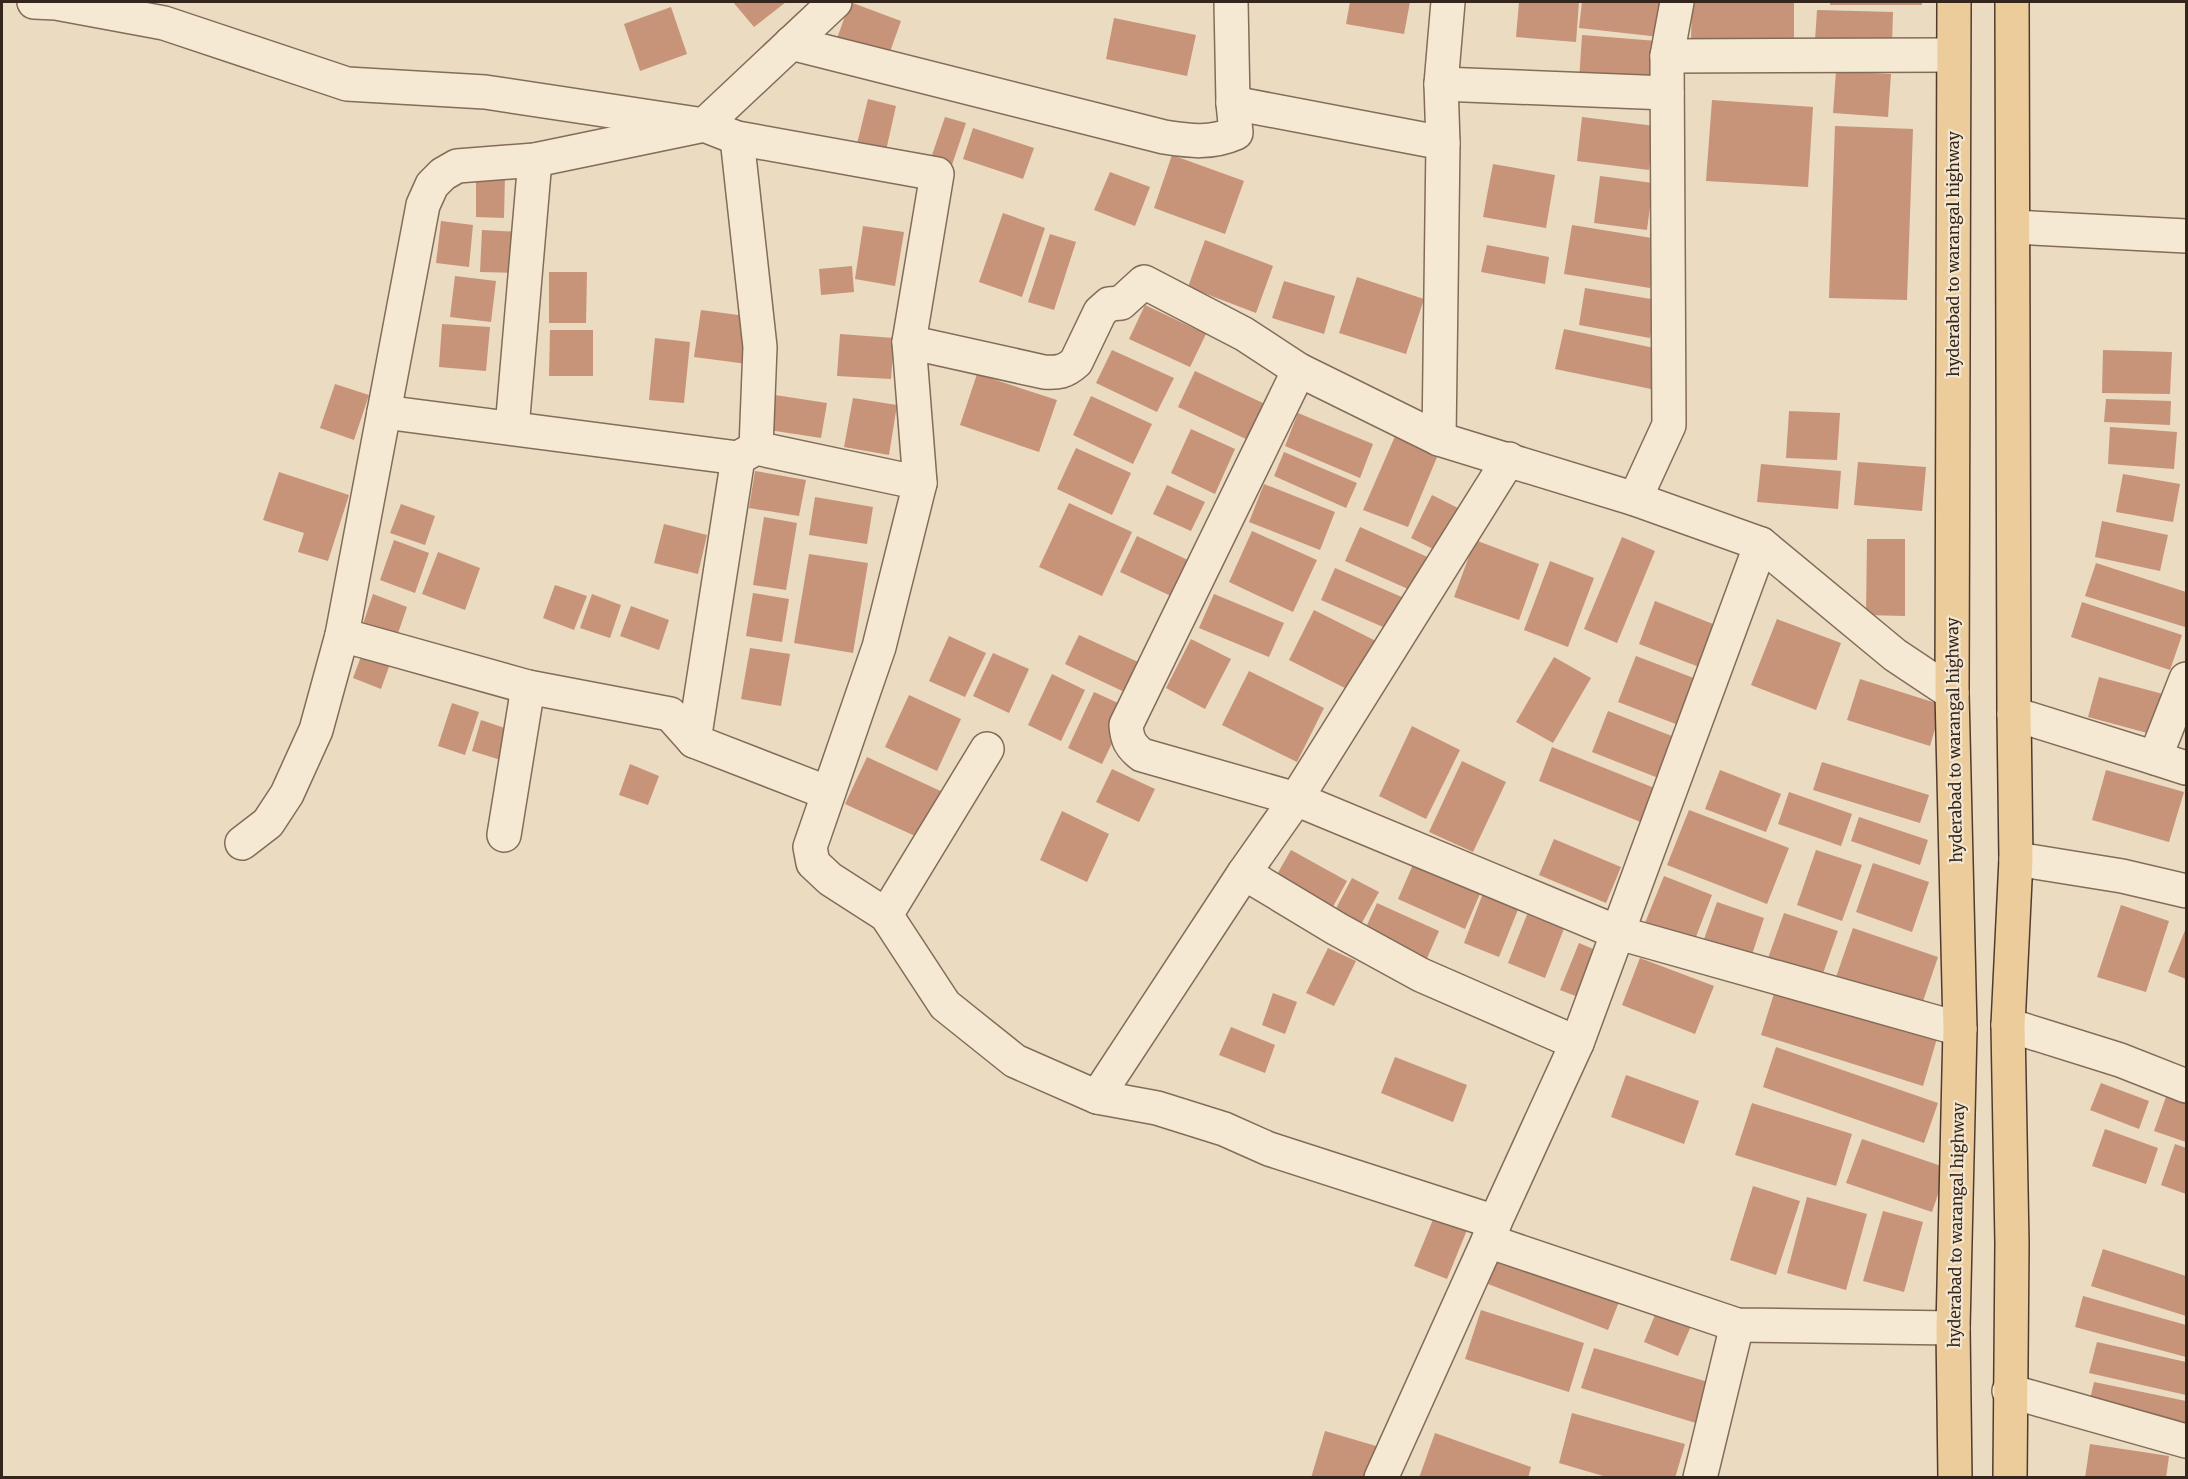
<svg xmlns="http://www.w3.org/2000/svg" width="2188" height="1479" viewBox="0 0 2188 1479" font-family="Merriweather,serif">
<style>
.building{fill:#c79379}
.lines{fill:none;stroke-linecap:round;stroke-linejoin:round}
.minor-casing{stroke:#836c5a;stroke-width:36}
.primary-casing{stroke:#513b2e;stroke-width:36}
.minor{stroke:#f6e9d4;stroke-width:33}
.primary{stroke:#eccc9b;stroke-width:33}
.labels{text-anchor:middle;stroke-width:4.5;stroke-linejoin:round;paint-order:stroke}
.street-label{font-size:16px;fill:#34261d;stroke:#f3e6d0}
</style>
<rect width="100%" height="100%" fill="#ebdbc1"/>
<g class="building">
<polygon points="733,2 786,2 754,27"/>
<polygon points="850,2 901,21 886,63 835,44"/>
<polygon points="1350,2 1410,2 1404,34 1346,24"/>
<polygon points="1519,2 1579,2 1576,42 1516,37"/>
<polygon points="1582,2 1664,2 1660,37 1579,28"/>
<polygon points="1692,2 1794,2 1794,43 1691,41"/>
<rect x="1830" y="2" width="92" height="3"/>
<polygon points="671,7 687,54 640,71 624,24"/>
<polygon points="1817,10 1893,12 1892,44 1815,41"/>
<polygon points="1114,18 1196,35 1187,76 1106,59"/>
<polygon points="1582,35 1657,41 1654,87 1579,81"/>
<polygon points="1836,71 1891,74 1888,117 1833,113"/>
<polygon points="868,99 896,106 885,155 856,148"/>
<polygon points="1712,100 1813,107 1808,187 1706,181"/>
<polygon points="945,117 966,123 952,165 931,158"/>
<polygon points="1582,117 1655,126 1649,170 1577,161"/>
<polygon points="1835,126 1913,129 1907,300 1829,298"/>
<polygon points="973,128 1034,148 1023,179 963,159"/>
<polygon points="1172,155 1244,181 1225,234 1154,208"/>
<polygon points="1493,164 1555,175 1546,228 1483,217"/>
<polygon points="1110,172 1150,187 1135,226 1094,210"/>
<polygon points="505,175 504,218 476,217 476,176"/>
<polygon points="1600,176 1653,183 1647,230 1594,223"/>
<polygon points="1003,213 1045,228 1022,297 979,282"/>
<polygon points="441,221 473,225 469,267 436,263"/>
<polygon points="1572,225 1658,239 1650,288 1564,274"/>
<polygon points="863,226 904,232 895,286 855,279"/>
<polygon points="482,230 520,232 519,273 480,272"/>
<polygon points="1050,234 1076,242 1054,310 1028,302"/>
<polygon points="1205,240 1273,266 1256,313 1188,287"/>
<polygon points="1487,245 1549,257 1545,284 1481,272"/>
<polygon points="852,266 854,292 821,295 819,269"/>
<polygon points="549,272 587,272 586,323 549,323"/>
<polygon points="455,276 496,281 491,322 450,317"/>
<polygon points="1357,277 1424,299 1406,354 1339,333"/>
<polygon points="1284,281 1335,296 1324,334 1272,318"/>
<polygon points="1585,288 1657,300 1650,338 1579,325"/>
<polygon points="1145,305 1206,334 1190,367 1129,339"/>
<polygon points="701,310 753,317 747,364 694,357"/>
<polygon points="442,324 490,327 486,371 439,367"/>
<polygon points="1564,329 1659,349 1651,389 1555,369"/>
<polygon points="550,330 593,330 593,376 549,376"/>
<polygon points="840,334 894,338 891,379 837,376"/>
<polygon points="655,338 690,342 684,403 649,400"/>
<polygon points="1112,350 1174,378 1157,412 1096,383"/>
<polygon points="2103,350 2172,352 2170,394 2102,393"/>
<polygon points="1195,371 1265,404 1248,440 1178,407"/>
<polygon points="977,374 1057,400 1039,452 960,425"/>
<polygon points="335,384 369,395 354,440 320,428"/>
<polygon points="775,395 827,403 821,438 769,430"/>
<polygon points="1091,396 1152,424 1133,464 1073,435"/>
<polygon points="853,398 897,405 889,455 844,447"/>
<polygon points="2106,399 2171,401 2170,425 2104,422"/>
<polygon points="1789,411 1840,413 1837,460 1786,458"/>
<polygon points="1298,413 1373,444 1360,478 1285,446"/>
<polygon points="2110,427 2177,432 2174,469 2108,464"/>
<polygon points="1191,429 1235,449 1215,494 1171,473"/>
<polygon points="1396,434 1440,450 1408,527 1363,510"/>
<polygon points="1076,448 1131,473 1112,515 1057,489"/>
<polygon points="1284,452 1357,483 1346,508 1274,476"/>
<polygon points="1858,462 1926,467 1922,511 1854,505"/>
<polygon points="1761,464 1841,471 1838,509 1757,502"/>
<polygon points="755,471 806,480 799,516 749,508"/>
<polygon points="279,472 349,495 328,561 298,552 304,533 263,520"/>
<polygon points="2123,474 2180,484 2173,522 2116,512"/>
<polygon points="1264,484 1335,512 1320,550 1249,522"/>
<polygon points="1167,485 1205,502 1191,531 1153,514"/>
<polygon points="1432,495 1464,511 1443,554 1411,538"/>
<polygon points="815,497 873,507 867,544 809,535"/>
<polygon points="1069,503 1132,532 1102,596 1039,567"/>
<polygon points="401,504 435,516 425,545 390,533"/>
<polygon points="764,517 797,523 786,590 753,585"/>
<polygon points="2102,521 2168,535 2160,571 2095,557"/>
<polygon points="664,524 707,535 698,574 654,563"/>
<polygon points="1360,527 1432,559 1417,593 1345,561"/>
<polygon points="1252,531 1317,560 1293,612 1229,582"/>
<polygon points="1137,536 1190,561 1173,597 1120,572"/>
<polygon points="1622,537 1655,551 1617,643 1584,629"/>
<polygon points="1867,539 1905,539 1905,616 1866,615"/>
<polygon points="394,540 429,553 415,593 380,580"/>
<polygon points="1475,540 1539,564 1519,620 1454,597"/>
<polygon points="438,552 480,568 465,610 422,594"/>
<polygon points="809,554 868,563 853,653 794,643"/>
<polygon points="1550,561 1594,578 1568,647 1524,630"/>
<polygon points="2096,563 2186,592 2186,621 2185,627 2085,596"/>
<polygon points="1335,568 1404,598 1390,630 1321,600"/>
<polygon points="555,585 587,596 574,630 543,618"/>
<polygon points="753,593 789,599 782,642 746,636"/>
<polygon points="373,594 407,607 393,648 359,636"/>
<polygon points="592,594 621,605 610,638 580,628"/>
<polygon points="1214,594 1284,623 1269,657 1199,628"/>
<polygon points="1655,601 1723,628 1707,670 1639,644"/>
<polygon points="2082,602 2182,635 2170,670 2071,637"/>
<polygon points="631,606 669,620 659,650 620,636"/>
<polygon points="1314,610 1376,641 1351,691 1289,660"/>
<polygon points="1777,619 1841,643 1816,710 1751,685"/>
<polygon points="1079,635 1147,666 1133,696 1065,664"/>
<polygon points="949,636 986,653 965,697 929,681"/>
<polygon points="1191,639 1231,659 1205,709 1166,688"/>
<polygon points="366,643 394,653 381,689 353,678"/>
<polygon points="750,648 790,654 781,706 741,699"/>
<polygon points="993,653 1029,669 1009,713 973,696"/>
<polygon points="1636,656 1699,680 1681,726 1618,702"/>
<polygon points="1554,657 1591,678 1553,743 1516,722"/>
<polygon points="1249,671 1324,708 1297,762 1222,725"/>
<polygon points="1052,674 1085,690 1061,741 1028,725"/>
<polygon points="2099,677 2163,694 2151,734 2088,717"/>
<polygon points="1860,679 1942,705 1930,746 1847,720"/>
<polygon points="1094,692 1129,708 1102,764 1068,748"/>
<polygon points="909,695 961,719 937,771 885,747"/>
<polygon points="452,703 479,712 465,755 438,746"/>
<polygon points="1608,711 1682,740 1666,781 1592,752"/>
<polygon points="481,720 517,732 507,762 472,751"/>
<polygon points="1412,726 1460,750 1426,819 1379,796"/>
<polygon points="1552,747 1662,791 1648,825 1539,781"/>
<polygon points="867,757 947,794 926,841 845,804"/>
<polygon points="1462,761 1506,782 1473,852 1429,832"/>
<polygon points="1822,762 1929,795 1920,823 1813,790"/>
<polygon points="630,764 659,776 648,805 619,795"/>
<polygon points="1112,769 1155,789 1139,822 1096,802"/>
<polygon points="1720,770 1781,794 1766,832 1705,809"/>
<polygon points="2106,770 2184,792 2169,842 2092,820"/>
<polygon points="1789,792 1852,814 1841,846 1778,824"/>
<polygon points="1689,810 1789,848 1767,904 1667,865"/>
<polygon points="1062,811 1109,834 1087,882 1040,860"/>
<polygon points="1859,817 1928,840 1920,865 1851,841"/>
<polygon points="1554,839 1621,867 1606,903 1539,875"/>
<polygon points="1291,850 1347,881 1329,914 1272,883"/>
<polygon points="1816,850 1862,865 1842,921 1797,905"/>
<polygon points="1415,860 1482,889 1465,929 1398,899"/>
<polygon points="1873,863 1929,882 1912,932 1856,912"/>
<polygon points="1664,876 1712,895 1694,942 1645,923"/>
<polygon points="1352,878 1379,892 1359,928 1333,914"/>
<polygon points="1485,888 1521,902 1499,957 1464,943"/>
<polygon points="1717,902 1764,918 1750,961 1702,945"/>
<polygon points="1377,903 1439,931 1424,965 1362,936"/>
<polygon points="2121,905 2169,921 2146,992 2097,977"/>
<polygon points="1528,912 1565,926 1545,978 1508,963"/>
<polygon points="1784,913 1838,931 1821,979 1767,961"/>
<polygon points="1853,928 1938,957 1920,1010 1835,980"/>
<polygon points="2186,928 2186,979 2168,972"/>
<polygon points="1579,943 1610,956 1591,1002 1560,990"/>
<polygon points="1328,948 1356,961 1334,1006 1306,993"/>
<polygon points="1640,958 1714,986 1695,1034 1622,1005"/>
<polygon points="1777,984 1938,1035 1923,1086 1761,1035"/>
<polygon points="1273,993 1297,1002 1285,1034 1262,1025"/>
<polygon points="1231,1027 1275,1045 1265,1073 1219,1055"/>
<polygon points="1776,1047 1938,1103 1924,1143 1763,1087"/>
<polygon points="1395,1057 1467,1085 1453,1122 1381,1093"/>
<polygon points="1626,1075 1699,1101 1684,1144 1611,1117"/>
<polygon points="2101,1083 2149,1101 2139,1129 2090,1110"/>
<polygon points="2168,1091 2186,1097 2186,1142 2154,1131"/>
<polygon points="1752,1103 1852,1134 1836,1186 1735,1155"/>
<polygon points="2105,1129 2158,1148 2146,1184 2092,1166"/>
<polygon points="1862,1139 1947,1168 1932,1212 1846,1183"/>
<polygon points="2175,1144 2186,1148 2186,1194 2161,1185"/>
<polygon points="1753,1186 1800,1201 1776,1275 1730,1260"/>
<polygon points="1807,1197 1867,1214 1846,1290 1787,1273"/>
<polygon points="1883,1211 1923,1222 1904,1292 1863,1281"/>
<polygon points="1434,1217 1467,1230 1447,1279 1414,1266"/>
<polygon points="1502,1248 1622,1294 1608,1330 1488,1284"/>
<polygon points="2103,1249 2186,1276 2186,1316 2091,1286"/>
<polygon points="2083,1296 2186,1325 2186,1357 2075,1327"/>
<polygon points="1659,1305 1694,1319 1678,1356 1644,1342"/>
<polygon points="1481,1310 1584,1343 1569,1392 1465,1359"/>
<polygon points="2097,1342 2186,1362 2186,1395 2089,1373"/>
<polygon points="1594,1348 1708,1382 1696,1423 1581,1388"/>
<polygon points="2094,1382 2186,1401 2186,1432 2087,1412"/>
<polygon points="1572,1413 1685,1444 1675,1478 1610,1478 1559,1463"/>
<polygon points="1325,1431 1383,1448 1374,1478 1311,1478"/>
<polygon points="1435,1433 1531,1467 1528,1478 1419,1478"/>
<polygon points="2090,1444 2169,1456 2166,1478 2085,1478"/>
</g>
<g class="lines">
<g class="minor-casing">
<g id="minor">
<path d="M34 2 56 3 164 23 347 84 485 92 704 125 737 138 937 174 909 342 1044 372C1058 373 1065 372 1076 362L1100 312 1109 304 1121 303 1144 282 1244 334 1299 370 1439 439 1635 499 1761 544 1895 655 1952 693"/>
<path d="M791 43 1164 137C1190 141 1211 144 1236 133L1233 103 1231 2"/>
<polyline points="1667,56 1953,55"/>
<polyline points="1441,84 1667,93"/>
<polyline points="1233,103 1443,143 1439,439"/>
<polyline points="737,138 760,347 756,448"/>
<polyline points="1443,143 1441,84 1448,2"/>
<polyline points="2013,227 2186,236"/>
<polyline points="909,342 920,483 879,647 810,847 813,863 830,879 886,915 945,1005 1015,1061 1097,1097 1244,873 1296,799 1509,459"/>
<path d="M1299 370 1126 725C1127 739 1130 746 1142 755L1296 799 1619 933 1960 1029"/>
<polyline points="384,412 738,458"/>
<polyline points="512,428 535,160"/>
<polyline points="1635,499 1669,425 1667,56 1677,2"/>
<polyline points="342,635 528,687 670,714 694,741"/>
<polyline points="2186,679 2155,758 2186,768"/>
<polyline points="2014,714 2155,758"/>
<polyline points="828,793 694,741 738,458 756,448 920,483"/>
<polyline points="504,835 528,687"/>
<polyline points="242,843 268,823 287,794 316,730 342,635 423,205 432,185 443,174 457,166 535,160 704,125 835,2"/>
<polyline points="2016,859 2122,876 2186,891"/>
<polyline points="1244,873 1337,929 1421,975 1577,1043"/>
<polyline points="886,915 987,749"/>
<polyline points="2008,1025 2120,1060 2186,1086"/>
<polyline points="1097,1097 1157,1108 1224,1129 1269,1149 1495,1222"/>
<polyline points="1488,1241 1737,1325 1953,1328"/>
<polyline points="2009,1391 2186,1441"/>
<polyline points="1381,1478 1488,1241 1495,1222 1577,1043 1761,544"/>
<polyline points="1700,1478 1737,1325"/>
</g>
</g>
<g class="primary-casing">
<g id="primary">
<polyline points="1954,2 1952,693 1960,1029 1953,1328 1955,1478"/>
<polyline points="2010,1478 2012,1244 2008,1025 2016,859 2014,714 2012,2"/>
</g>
</g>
<use href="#minor" class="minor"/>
<use href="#primary" class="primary"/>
</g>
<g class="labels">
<g class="street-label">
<text transform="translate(1953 254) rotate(-90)" y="6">hyderabad to warangal highway</text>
<text transform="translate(1954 740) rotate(-91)" y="6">hyderabad to warangal highway</text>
<text transform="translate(1956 1225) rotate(-89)" y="6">hyderabad to warangal highway</text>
</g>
</g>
<rect width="2188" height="1479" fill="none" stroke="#34261d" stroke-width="6"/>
</svg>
